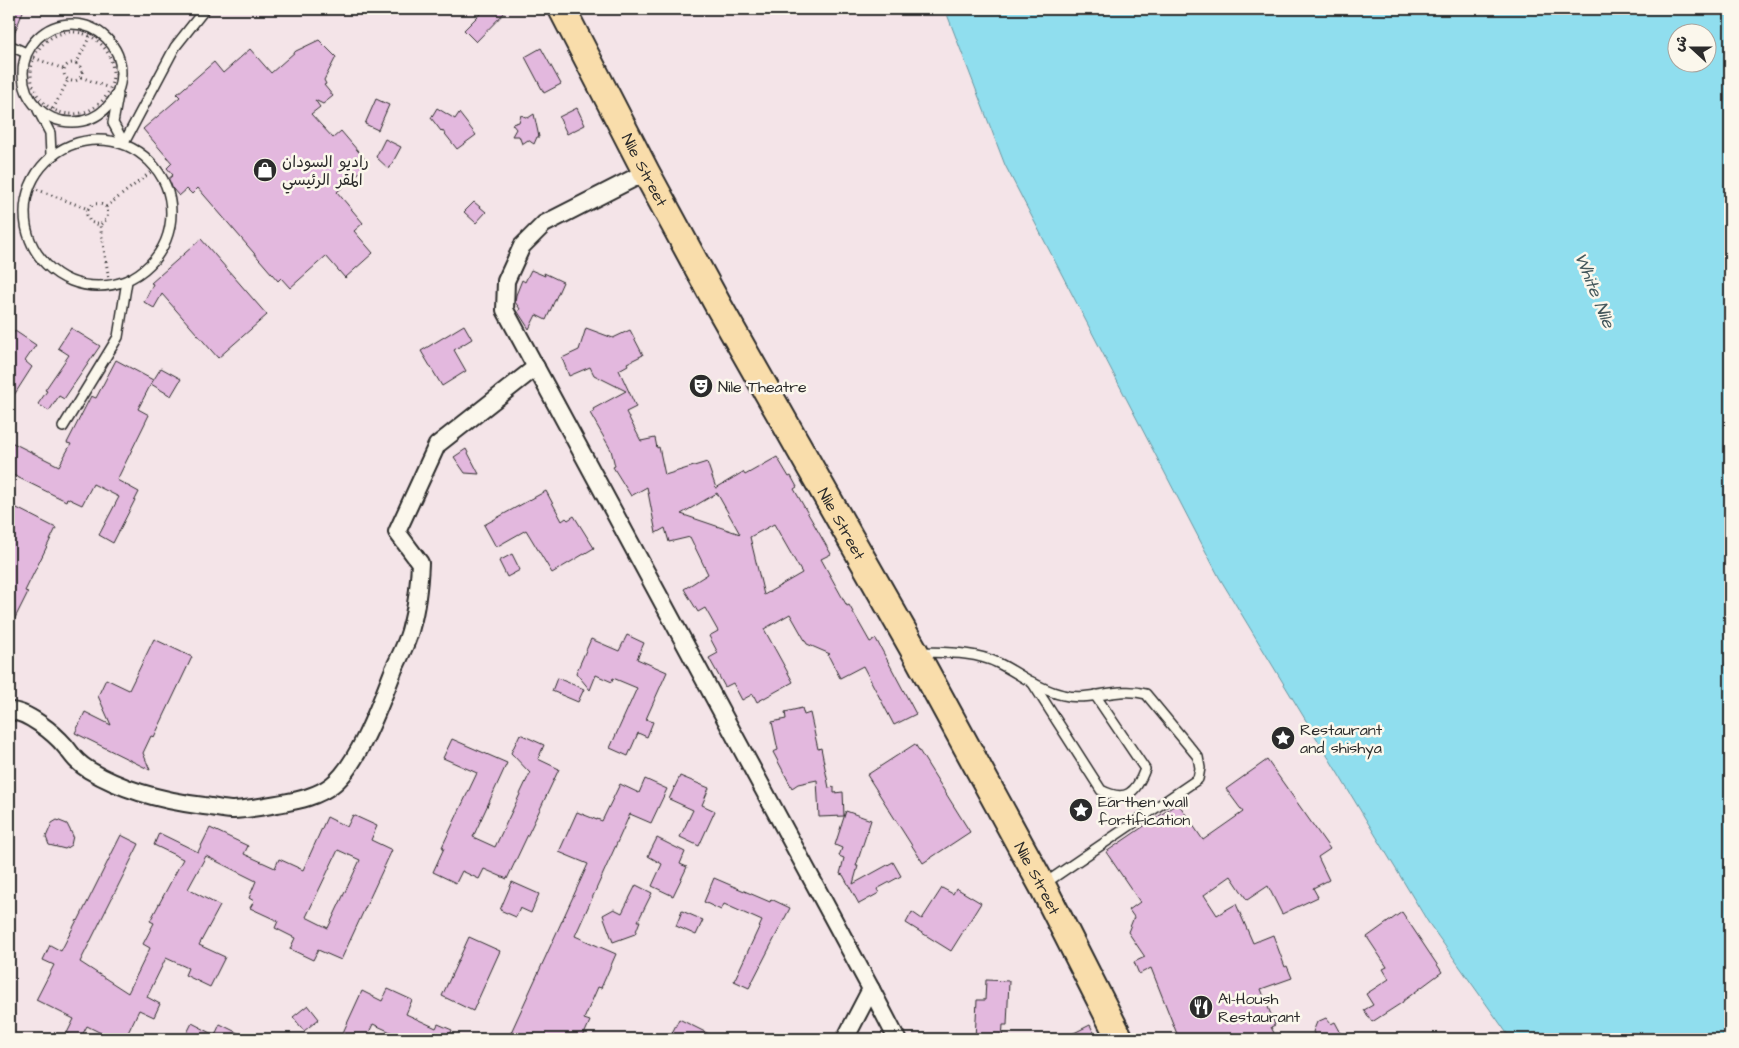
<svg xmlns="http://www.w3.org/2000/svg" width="1739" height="1048" viewBox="0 0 1739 1048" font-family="'Architects Daughter','Playpen Sans Arabic',sans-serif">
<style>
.water{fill:#90deee;stroke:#6896a0;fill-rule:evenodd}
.building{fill:#e3b8de;stroke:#2b2b2b;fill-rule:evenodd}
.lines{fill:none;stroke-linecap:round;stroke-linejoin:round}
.service-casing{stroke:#2b2b2b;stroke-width:12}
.minor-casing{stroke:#2b2b2b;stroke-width:20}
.primary-casing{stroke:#2b2b2b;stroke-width:30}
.path{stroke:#2b2b2b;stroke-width:3;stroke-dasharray:1 4;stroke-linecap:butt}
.service{stroke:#fbf7ec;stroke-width:9}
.minor{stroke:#fbf7ec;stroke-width:16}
.primary{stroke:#f9ddab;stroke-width:26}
.labels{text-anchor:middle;stroke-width:5;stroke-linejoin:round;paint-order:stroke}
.poi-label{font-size:16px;fill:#2b2b2b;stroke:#fbf7ec;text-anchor:start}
.street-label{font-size:16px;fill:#2b2b2b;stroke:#fbf7ec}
.water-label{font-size:18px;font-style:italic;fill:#44585c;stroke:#fbf7ec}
</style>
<rect width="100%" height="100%" fill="#f4e4e8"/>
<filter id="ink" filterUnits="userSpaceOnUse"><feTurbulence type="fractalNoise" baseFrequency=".02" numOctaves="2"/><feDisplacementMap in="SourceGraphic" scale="10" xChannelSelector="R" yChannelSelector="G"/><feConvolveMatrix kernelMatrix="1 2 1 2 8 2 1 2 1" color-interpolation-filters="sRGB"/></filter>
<g filter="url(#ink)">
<path class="water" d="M945 9H1730V1039H1511L1428 922 1219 577 1005 165ZM1676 32H1706V62H1676Z"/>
<g class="building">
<polygon points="9,9 24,9 12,39 9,39"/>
<polygon points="485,9 508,9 476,42 464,30"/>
<polygon points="319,40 336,57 324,80 326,84 324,85 333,96 323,104 315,100 320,107 311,114 333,138 341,131 369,164 337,192 363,223 354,231 373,253 345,278 326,256 290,288 281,278 278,281 198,188 192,194 187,189 179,196 166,181 173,175 167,168 172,163 143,129 180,97 177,94 214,62 223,73 250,49 271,73 296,51"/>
<polygon points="541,48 561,84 544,93 525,57"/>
<polygon points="376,99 389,105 378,130 365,124"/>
<polygon points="437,108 455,119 459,113 476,135 457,149 442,130 441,131 431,118"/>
<polygon points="577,108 585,125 567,134 559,117"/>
<polygon points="534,114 539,137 537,137 534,144 528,140 522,144 519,136 512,136 516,129 512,124 519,122 521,115 528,118"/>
<polygon points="385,139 401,147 389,169 376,157"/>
<polygon points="474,202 486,212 476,223 464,212"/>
<polygon points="201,239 267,315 218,358 162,294 154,308 144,302 153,284 151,283"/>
<polygon points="531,270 545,276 544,273 563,282 546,320 536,315 529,329 518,312 520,309 515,302 516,295 522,280 525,282"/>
<polygon points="464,325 472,339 454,350 466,371 442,386 421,351"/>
<polygon points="71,328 100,346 64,399 59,396 49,411 38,404 47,391 45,390 69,355 58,348"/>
<path d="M586 328 613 338 630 330 643 355 627 363 628 365 619 370 636 407 626 412 641 441 655 438 657 448 659 447 665 475 707 462 716 488 743 472 745 475 777 457 789 477 791 476 797 487 794 489 831 554 821 559 847 606 849 605 870 642 876 639 916 714 894 725 863 666 840 678 828 655 830 654 807 644 790 614 764 629 793 682 757 702 753 694 742 700 733 683 725 687 709 658 718 653 709 636 718 631 705 608 698 612 684 589 708 574 690 537 669 542 665 528 656 533 647 487 631 496 613 467 615 466 611 450 590 413 594 411 593 409 626 391 594 375 590 367 569 376 562 358 579 350ZM717 493 740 534 681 514ZM774 524 802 573 764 595 750 537Z"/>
<polygon points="15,331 36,345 25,361 32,367 9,403 9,341"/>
<polygon points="116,360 153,380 138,409 149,415 117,480 139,492 113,543 99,535 119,497 93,484 82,505 67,498 66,501 9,473 9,441 59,466 71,444 67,443 91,396 96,398"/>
<polygon points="161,368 181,379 171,396 151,384"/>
<polygon points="466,449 479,474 465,473 454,457"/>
<polygon points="546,491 562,521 566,518 568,520 574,516 594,548 552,573 526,530 496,547 484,525"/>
<polygon points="9,504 56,528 25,591 28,592 9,630"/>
<polygon points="512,554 520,570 507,577 499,561"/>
<polygon points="627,635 644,643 637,659 667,672 646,719 653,722 647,737 638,733 628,756 610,748 637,688 613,678 612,682 596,675 590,690 576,673 591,639 619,651"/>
<polygon points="154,639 192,657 154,737 151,736 143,753 150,770 75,733 85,712 111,725 98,696 106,679 129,690"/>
<polygon points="557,678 584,689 578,702 552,691"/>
<polygon points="802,708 804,715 810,713 818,749 821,748 829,788 834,787 834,793 843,792 844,816 819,817 817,780 798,784 792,788 773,752 778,750 772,722 786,719 785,712"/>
<polygon points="520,734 544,745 538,759 559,769 507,879 484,869 479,879 462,871 456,883 433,872 444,848 442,847 477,773 443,758 452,739 507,763 473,837 495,847 530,773 511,753"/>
<polygon points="915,744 970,832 923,863 867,775"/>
<polygon points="1267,760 1330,849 1318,857 1329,880 1313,888 1318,897 1282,914 1268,886 1247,900 1231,876 1204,895 1217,915 1236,904 1253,943 1273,935 1285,967 1287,966 1292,978 1261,989 1275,1025 1271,1027 1277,1039 1179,1039 1151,968 1139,974 1134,962 1145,957 1128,932 1134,917 1129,910 1140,902 1106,852 1178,803 1203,840 1243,812 1226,789"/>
<polygon points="680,776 709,788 702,805 715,811 699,846 680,837 693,810 669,799"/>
<polygon points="645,779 667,789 651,823 630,814 575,936 616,954 601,988 598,987 584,1019 590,1021 582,1039 508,1039 588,864 559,852 577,812 597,820 597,819 602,821 620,784 639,793"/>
<polygon points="846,811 871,820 856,866 858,866 853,884 893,862 901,876 877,889 879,893 859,904 843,875 840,874 844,858 839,856 842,848 835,845"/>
<path d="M353 815 377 826 371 840 392 850 341 960 318 950 313 960 290 949 295 938 275 928 278 921 250 908 254 901 249 898 256 881 206 856 188 889 220 906 199 945 225 957 210 987 185 975 188 968 166 958 147 997 160 1004 154 1017 139 1010 125 1039H113L87 1026 80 1039 67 1033 74 1019 36 1000 54 965 43 960 50 945 61 951 77 920 78 921 121 835 139 844 80 962 128 993 150 948 143 944 154 923 150 921 183 859 154 845 159 833 198 852 210 828 248 846 244 854 275 868 279 859 303 870 327 817 347 827ZM338 850 360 860 328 928 306 917Z"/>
<polygon points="57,820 67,824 73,836 71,845 65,849 49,845 46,837 52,823"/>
<polygon points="657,838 685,852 680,864 687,867 673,896 652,886 662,864 648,856"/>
<polygon points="714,878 770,902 771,899 790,908 749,988 734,981 762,921 724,904 721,910 704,902"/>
<polygon points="512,882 539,894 531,913 520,908 516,917 500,910"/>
<polygon points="636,885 652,893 638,921 640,921 635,934 613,942 603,915 614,909 622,913"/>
<polygon points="942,888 953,894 956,888 981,903 951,951 906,923 912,912 922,919"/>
<polygon points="682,911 703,920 696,935 676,926"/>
<polygon points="1402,912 1442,972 1403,1001 1403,1002 1372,1022 1364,1010 1373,1005 1366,994 1389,979 1383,969 1387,967 1367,937"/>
<polygon points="469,937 500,951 473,1011 442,996"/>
<polygon points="986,980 1009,981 1007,1025 1003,1025 1002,1039 975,1039 977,1000 985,1000"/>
<polygon points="388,989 412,1000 406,1014 436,1028 438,1024 452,1030 450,1035 460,1039 393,1039 395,1034 373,1024 366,1039 340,1039 362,991 382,1001"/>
<polygon points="308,1005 319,1019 304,1031 293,1017"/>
<polygon points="1326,1018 1331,1024 1335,1022 1344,1039 1318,1039 1313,1032 1317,1022"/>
<polygon points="679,1019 719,1039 669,1039"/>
<polygon points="192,1023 215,1035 220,1024 250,1039 184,1039"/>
<polygon points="1090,1025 1095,1035 1088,1039 1062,1039"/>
</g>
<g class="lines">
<g class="service-casing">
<g id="service">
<circle cx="72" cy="73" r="49"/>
<polyline points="9,45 26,53"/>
<polyline points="118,95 113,123 124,143 175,47 205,9"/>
<polyline points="38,110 50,133 51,155"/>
<circle cx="98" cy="213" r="73"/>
<polyline points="63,427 118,337 127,281"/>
<path d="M919 652C945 653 973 651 998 663 1019 673 1039 690 1063 695 1090 702 1118 686 1146 694L1198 757 1200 768 1198 779 1044 884"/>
<path d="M1032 682 1101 790C1126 803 1136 793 1145 769L1095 695"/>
</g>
</g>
<g class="minor-casing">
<g id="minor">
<polyline points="646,172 544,224 522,246 506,281 505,310 871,989 897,1039"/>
<path d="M9 711C26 710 54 733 65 746 74 757 76 762 89 770 124 791 164 801 204 806 214 807 224 810 234 810 251 809 266 806 283 803 300 800 318 796 332 785 358 766 382 700 394 669 400 656 408 641 411 627 417 606 419 585 420 563L397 532 437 445 536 367"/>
<polyline points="845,1039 871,989"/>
</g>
</g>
<g class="primary-casing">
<g id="primary">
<path id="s1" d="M562 9 646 172 718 305 915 652 1042 885 1120 1039"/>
</g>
</g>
<g class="path">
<circle cx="72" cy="73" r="41"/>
<polyline points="34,58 64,69"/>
<circle cx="73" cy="72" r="9"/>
<polyline points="76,64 90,36"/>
<polyline points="81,77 109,88"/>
<polyline points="53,109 68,80"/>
<polyline points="28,186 88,209 87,215 90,222 100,225 110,286"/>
<polyline points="106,207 156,168"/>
<path d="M88 209 93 204C106 203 109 207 107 219L100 225"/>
</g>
<use href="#service" class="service"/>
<use href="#minor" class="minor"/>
<use href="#primary" class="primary"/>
</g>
</g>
<defs>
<g id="shop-disc" transform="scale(1.25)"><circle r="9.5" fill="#2b2b2b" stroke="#fbf7ec"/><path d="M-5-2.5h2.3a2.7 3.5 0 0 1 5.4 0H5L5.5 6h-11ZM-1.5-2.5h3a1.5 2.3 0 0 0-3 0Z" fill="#fff"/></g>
<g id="theatre-disc" transform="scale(1.25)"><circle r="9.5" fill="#2b2b2b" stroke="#fbf7ec"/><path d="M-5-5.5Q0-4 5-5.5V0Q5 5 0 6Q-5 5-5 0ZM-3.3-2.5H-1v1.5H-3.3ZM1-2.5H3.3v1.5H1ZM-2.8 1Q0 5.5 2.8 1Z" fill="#fff"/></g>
<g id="sight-disc" transform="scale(1.25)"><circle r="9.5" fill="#2b2b2b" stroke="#fbf7ec"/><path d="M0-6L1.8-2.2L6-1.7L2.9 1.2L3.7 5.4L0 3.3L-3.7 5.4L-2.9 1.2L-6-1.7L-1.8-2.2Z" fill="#fff"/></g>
<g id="restaurant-disc" transform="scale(1.25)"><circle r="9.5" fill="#2b2b2b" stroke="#fbf7ec"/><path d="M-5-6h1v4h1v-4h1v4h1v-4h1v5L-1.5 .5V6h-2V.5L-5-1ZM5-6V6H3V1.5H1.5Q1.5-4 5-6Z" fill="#fff"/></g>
</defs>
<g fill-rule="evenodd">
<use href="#shop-disc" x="265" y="170"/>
<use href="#theatre-disc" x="701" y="386"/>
<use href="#sight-disc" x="1283" y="738"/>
<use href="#sight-disc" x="1081" y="810"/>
<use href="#restaurant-disc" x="1201" y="1007"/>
</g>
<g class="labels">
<g class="poi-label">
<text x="282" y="167">راديو السودان<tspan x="282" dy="18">المقر الرئيسي</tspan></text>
<text x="718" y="392">Nile Theatre</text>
<text x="1300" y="735">Restaurant<tspan x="1300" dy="18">and shishya</tspan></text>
<text x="1098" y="807">Earthen wall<tspan x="1098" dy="18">fortification</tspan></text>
<text x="1218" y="1004">Al-Housh<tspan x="1218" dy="18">Restaurant</tspan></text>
</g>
<g class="street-label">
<text dy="6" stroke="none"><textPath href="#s1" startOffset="181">Nile Street</textPath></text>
<text dy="6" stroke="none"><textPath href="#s1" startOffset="586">Nile Street</textPath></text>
<text dy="6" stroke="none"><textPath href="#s1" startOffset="991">Nile Street</textPath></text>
</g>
<g class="water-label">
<text transform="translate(1595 290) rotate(68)" y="6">White Nile</text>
</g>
</g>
<rect width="1739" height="1048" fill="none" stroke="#fbf7ec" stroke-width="30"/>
<rect x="15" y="15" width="1709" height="1018" fill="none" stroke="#2b2b2b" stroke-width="2" filter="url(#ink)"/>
<g transform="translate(1692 48) rotate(291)"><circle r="24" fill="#fbf7ec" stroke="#a8a59f"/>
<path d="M0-4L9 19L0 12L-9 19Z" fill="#2b2b2b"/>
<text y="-8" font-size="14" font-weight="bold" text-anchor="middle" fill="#2b2b2b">ش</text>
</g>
</svg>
